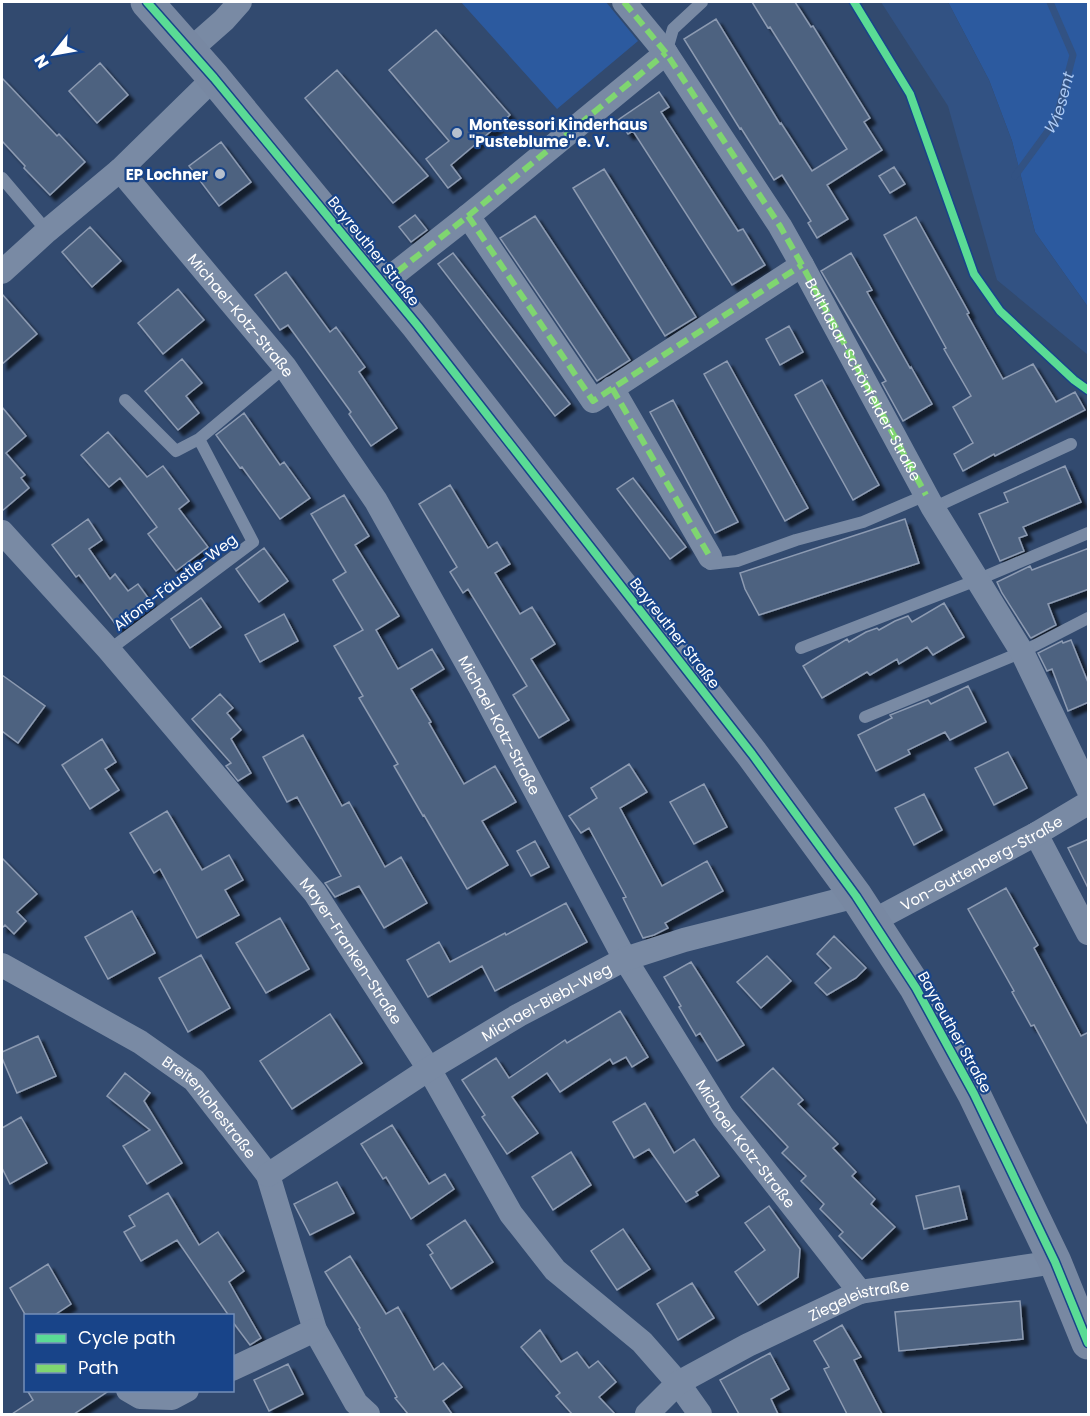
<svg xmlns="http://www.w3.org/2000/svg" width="1090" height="1416" font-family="Poppins,sans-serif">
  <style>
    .green { fill: #2c5a9f }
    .water { fill: #325283 }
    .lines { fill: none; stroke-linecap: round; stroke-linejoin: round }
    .stream { stroke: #325283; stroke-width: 7 }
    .building { fill: #4e6280; stroke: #8d9bb2; stroke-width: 1.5; filter: url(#shadow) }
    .service { stroke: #798aa4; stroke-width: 12 }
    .minor { stroke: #798aa4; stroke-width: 24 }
    .primary { stroke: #7888a2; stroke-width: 33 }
    .quiet { stroke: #7fd670; stroke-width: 6; stroke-dasharray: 12 6; stroke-linecap: butt }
    .cycleway-casing { stroke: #184489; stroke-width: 11 }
    .cycleway { stroke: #5adb95; stroke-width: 8 }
    .poi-dot { fill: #b7c0cd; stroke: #184489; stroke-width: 2 }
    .labels { text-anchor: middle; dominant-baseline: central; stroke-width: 4.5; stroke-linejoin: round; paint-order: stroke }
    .poi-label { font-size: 15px; font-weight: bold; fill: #fff; stroke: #184489; text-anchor: start }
    .street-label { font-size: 15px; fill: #fff; stroke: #184489 }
    .water-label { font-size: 16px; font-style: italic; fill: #accaf5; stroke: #184489 }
  </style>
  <defs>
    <filter id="shadow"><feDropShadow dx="5.5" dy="5.5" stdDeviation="1.5" flood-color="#0009"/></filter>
  </defs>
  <rect width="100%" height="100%" fill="#324a6f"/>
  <path class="green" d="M461,2h145l32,39 -81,68z
    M948,2h140v305l-53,-75 -23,-91 -23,-61z"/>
  <path class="water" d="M881,2h67l41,78 23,61 23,91 53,75v48l-91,-75 -49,-174z"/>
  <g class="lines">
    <path class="stream" id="s1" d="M1015,176l41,-56 17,-65 -23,-53"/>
  </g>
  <path class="building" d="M752,2h43l16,25 2,-1 57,92 -6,4 18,28 -55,35 21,34 -31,19 -9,-15 3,-2 -29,-46 -8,5 -33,-52 -1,1 -56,-90 32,-20 64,105 1,-1 31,48 35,-22 -77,-122 -2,1z
    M436,30l74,85 -59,50 10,13 -13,10 -22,-29 23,-18 -60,-71z
    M100,63l28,32 -31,28 -28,-32z
    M337,70l91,106 -35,27 -88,-105z
    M2,78l55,58 2,-2 26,28 -35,33 -26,-27 1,-2 -23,-25z
    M659,92l10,15 -8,5 77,119 5,-2 22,36 -33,20 -99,-154 -5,3 -10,-14z
    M221,142l30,40 -32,24 -30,-40z
    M894,167l11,17 -15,9 -11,-17z
    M604,169l92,148 -31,19 -92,-148z
    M415,215l12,15 -16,12 -12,-15z
    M535,216l95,144 -33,21 -97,-143z
    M916,217l53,96 -2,1 36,65 30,-15 23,38 19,-10 10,18 -90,46 -1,-2 -31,17 -9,-17 19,-11 -20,-36 18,-11 -27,-47 2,-1 -62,-113z
    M90,227l31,34 -29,26 -30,-35z
    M453,253l117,151 -15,12 -117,-152z
    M851,253l21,37 -5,2 43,76 1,-1 21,37 -29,17 -21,-38 4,-2 -65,-110z
    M286,272l44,60 6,-5 29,40 -6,5 38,56 -26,18 -22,-32 2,-2 -63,-87 -8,5 -25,-35z
    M178,289l26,31 -41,34 -25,-31z
    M2,294l35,40 -35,30z
    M789,326l14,26 -23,13 -14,-26z
    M182,359l20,24 -16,13 13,17 -21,17 -33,-39z
    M727,361l81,147 -23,13 -81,-147z
    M822,380l57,105 -26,15 -58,-105z
    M673,400l65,122 -23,11 -65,-121z
    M2,407l24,29 -20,17 19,22 -4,3 8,10 -27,23z
    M244,413l36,52 4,-3 26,36 -30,21 -38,-52 -2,1 -24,-33z
    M108,432l39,45 16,-11 26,35 -10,8 29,38 -32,24 -28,-37 9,-7 -37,-49 -11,9 -28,-32z
    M1065,466l16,36 -58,25 4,8 -8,3 5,13 -24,10 -21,-47 29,-12 -4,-9z
    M633,478l53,69 -16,12 -53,-70z
    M450,485l38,63 9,-6 13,22 -15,9 25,41 12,-7 23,37 -24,15 38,61 -30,18 -26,-43 14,-9 -59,-97 -5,4 -13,-21 7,-5 -38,-63z
    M344,495l25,41 -14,9 44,71 -23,14 22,39 34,-20 12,20 -33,20 20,33 -2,1 35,61 31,-18 21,36 -34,19 26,44 -41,24 -43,-74 -1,1 -29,-50 4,-2 -39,-66 4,-2 -29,-50 29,-16 -30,-50 13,-8 -35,-58z
    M88,519l14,21 -13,9 21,30 5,-5 13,17 10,-7 14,19 -33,26 -40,-54 -3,2 -24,-32z
    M905,519l14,44 -160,52 -14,-26 -5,-16z
    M264,548l24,33 -29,21 -23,-33z
    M1089,548v41l-41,15 8,21 -25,13 -1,-1 -28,-44 -5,-11 33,-16 2,4z
    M201,598l20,29 -31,21 -19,-29z
    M944,603l20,34 -31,18 -6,-8 -28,17 -2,-5 -27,16 -3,-3 -45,26 -19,-32 44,-27 2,3 17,-10 11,-4 2,2 16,-9 13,-5 4,6z
    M284,614l14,27 -38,21 -15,-27z
    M1071,640l18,45v17l-21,9 -16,-42 -5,2 -9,-18 24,-12 1,2z
    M2,675l43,31 -27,37 -16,-12z
    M968,686l18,36 -36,18 -5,-8 -37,18 2,4 -34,17 -18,-36 34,-17 -2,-3 38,-15 3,4z
    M220,694l13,14 -6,5 14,17 -10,9 20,34 -13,8 -12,-15 5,-3 -39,-44z
    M303,735l39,71 7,-4 36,65 16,-10 26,46 -43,25 -25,-42 -24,11 -10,-14 16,-7 -44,-79 -10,5 -24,-45z
    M102,739l14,23 -11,7 14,21 -29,19 -28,-44z
    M1008,752l19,36 -33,17 -19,-37z
    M629,764l18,28 -27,16 42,78 45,-25 16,30 -58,32 3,5 -14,7 -11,3 -20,-40 3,-1 -37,-69 -8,5 -12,-17 28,-18 -6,-10z
    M704,784l23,43 -33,17 -24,-42z
    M924,794l18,36 -28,15 -19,-37z
    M167,811l35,59 27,-15 14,25 -18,10 14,25 -42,23 -37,-69 -6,4 -24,-40z
    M1089,839v51l-21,-42z
    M535,841l14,26 -18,9 -14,-25z
    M2,858l35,36 -20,18 9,9 -12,13 -9,-9 -3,3z
    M1006,888l32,57 -4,3 47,88 8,-4v95l-55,-102 -3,1 -19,-34 2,-1 -46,-82z
    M566,903l21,39 -92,49 -13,-25 -54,31 -21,-37 32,-18 11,20 55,-29 1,2z
    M132,911l23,42 -47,26 -23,-42z
    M280,918l29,51 -43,24 -30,-50z
    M834,936l32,32 -10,10 -29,17 -12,-12 16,-15 -14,-14z
    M201,955l29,53 -42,24 -29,-54z
    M767,956l24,25 -30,27 -24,-26z
    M691,962l53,83 -27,16 -17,-28 -4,3 -17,-29 2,-1 -17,-29z
    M620,1011l28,46 -16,10 -6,-10 -13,7 -3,-5 -50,33 -13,-19 -35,24 26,36 -31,21 -25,-37 3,-2 -23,-35 34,-22 13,20 56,-38 2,3z
    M330,1014l32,49 -70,46 -32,-48z
    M38,1036l18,40 -39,17 -15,-35v-6z
    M773,1068l30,32 -5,4 40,40 -5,4 23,24 -4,4 23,23 -4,5 24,23 -33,32 -23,-23 4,-4 -23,-23 4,-5 -23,-23 5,-5 -24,-23 6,-6 -47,-50z
    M125,1073l25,20 -6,8 38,62 -35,21 -24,-38 27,-16 -43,-34z
    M645,1103l29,50 20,-14 25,37 -23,16 2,3 -12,7 -37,-53 -15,9 -21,-36z
    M21,1117l26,46 -37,21 -8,-16v-40z
    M392,1125l37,59 16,-10 9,15 -43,30 -25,-42 -3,2 -22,-35z
    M571,1152l20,33 -38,25 -21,-33z
    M337,1182l17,31 -44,22 -16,-31z
    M959,1186l8,33 -43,10 -8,-33z
    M168,1193l31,52 19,-13 26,39 -15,11 32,56 -11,7 -18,-24v-5h-3l-52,-76 -36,21 -17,-29 11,-6 -6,-10z
    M769,1206l31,43 -2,28 -40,28 -23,-33 30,-22 -20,-27z
    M465,1220l28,42 -42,27 -21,-34 3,-2 -6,-8z
    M623,1229l27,40 -33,21 -26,-39z
    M350,1256l36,58 12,-7 36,63 9,-7 19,24 -19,14 9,13h-44l-13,-16 2,-1 -38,-68 1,-1 -35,-56z
    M48,1264l23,40 -18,12h-27l-16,-28z
    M692,1283l22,35 -36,22 -21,-36z
    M1020,1301l3,38 -124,12 -4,-39z
    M842,1325l19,32 -7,3 28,54h-35l-23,-45 5,-2 -15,-26z
    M540,1330l21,32 16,-10 12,16 9,-7 18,21 -17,15 16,17h-43l-16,-18 4,-3 -39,-46z
    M770,1353l19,36 -18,10 7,15h-39l-19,-34z
    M288,1364l15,30 -34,17 -15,-31z
    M27,1390h83l-36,24h-62l21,-14z"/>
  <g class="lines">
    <path class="service" d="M666,53l7,-24 29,-27
      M2,178l45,53
      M125,400l51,51 23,-12
      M933,508l138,-64
      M710,564l27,-3 59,-21 67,-18 63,-27
      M801,648l176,-68 111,-47
      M109,650l144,-108 -54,-103 86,-72
      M865,717l157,-65 66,-34"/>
    <g class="minor">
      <path d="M624,2l42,51 114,173 22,39 131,243 89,144 66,137"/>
      <path d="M190,50l34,-30 16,-18"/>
      <path id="s2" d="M120,170l165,197 91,134 104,186 145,272 98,158 137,175"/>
      <path d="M468,216l125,185 209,-136"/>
      <path d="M2,272l45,-41 73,-61 94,-92"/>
      <path d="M383,283l85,-67 198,-163"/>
      <path d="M612,388l98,169"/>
      <path id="s3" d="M2,532l107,118 206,243 114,176 82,145 44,56 87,72 36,41 22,31"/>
      <path d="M1036,834l52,99"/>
      <path id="s4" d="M873,921l163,-87 52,-31"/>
      <path id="s5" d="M2,965l138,77 54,38 74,95 47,155 41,73 12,11"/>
      <path id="s6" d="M268,1175l161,-106 90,-54 106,-56 59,-19 172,-44"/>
      <path d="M232,1369l83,-39"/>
      <path d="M128,1390l12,7 32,1 15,-8"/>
      <path id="s7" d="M647,1414l31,-31 70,-38 112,-53 195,-30"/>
    </g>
    <path class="primary" d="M147,2l67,76 204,248 334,428 104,142 60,92 58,106 81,168 33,81"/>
    <g class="quiet">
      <path id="s8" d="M624,2l42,51 114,173 22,39 124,230"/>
      <path d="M468,216l125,185 209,-136"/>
      <path d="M383,283l85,-67 198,-163"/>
      <path d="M612,388l98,169"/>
    </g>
    <g class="cycleway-casing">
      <path id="cycleway" d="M147,2l67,76 204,248 334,428 104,142 60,92 58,106 81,168 33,81
        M854,2l56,92 64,180 26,37 74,69 14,10"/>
    </g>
    <use href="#cycleway" class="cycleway"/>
  </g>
  <g class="poi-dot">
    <circle cx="457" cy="133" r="6"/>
    <circle cx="220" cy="174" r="6"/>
  </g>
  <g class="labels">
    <g class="poi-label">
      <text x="469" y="124">Montessori Kinderhaus<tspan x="469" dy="17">"Pusteblume" e. V.</tspan></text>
      <text x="208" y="174" text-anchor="end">EP Lochner</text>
    </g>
    <g class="street-label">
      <text transform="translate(374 251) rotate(51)">Bayreuther Straße</text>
      <text stroke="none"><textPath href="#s2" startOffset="189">Michael-Kotz-Straße</textPath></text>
      <text stroke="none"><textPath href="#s8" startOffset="448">Balthasar-Schönfelder-Straße</textPath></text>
      <text transform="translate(175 582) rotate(-37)">Alfons-Fäustle-Weg</text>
      <text transform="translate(675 633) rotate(52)">Bayreuther Straße</text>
      <text stroke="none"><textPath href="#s2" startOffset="675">Michael-Kotz-Straße</textPath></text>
      <text stroke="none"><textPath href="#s4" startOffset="123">Von-Guttenberg-Straße</textPath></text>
      <text stroke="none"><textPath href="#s3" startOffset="546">Mayer-Franken-Straße</textPath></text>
      <text stroke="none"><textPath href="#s6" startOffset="328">Michael-Biebl-Weg</textPath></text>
      <text transform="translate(955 1032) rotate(61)">Bayreuther Straße</text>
      <text stroke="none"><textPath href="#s5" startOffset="254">Breitenlohestraße</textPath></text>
      <text stroke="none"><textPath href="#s2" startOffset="1161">Michael-Kotz-Straße</textPath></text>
      <text stroke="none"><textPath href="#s7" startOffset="244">Ziegeleistraße</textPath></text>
    </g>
    <g class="water-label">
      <text stroke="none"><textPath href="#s1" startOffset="87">Wiesent</textPath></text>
    </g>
  </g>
  <rect width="1090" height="1416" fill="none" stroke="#ffffff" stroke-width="6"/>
  <rect x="24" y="1314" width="210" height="78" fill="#184489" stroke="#748fb8" stroke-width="1.5"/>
  <rect x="36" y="1334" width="30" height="9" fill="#5adb95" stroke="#748fb8" stroke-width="1.5"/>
  <text x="78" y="1344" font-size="18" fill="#ffffff">Cycle path</text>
  <rect x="36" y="1364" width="30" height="9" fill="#7fd670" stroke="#748fb8" stroke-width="1.5"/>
  <text x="78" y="1374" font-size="18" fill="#ffffff">Path</text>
  <g transform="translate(54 54) rotate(239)" stroke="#184489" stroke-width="4.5" paint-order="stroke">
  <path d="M0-4.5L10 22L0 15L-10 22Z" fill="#ffffff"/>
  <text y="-9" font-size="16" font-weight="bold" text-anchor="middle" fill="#ffffff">N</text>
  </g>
</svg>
